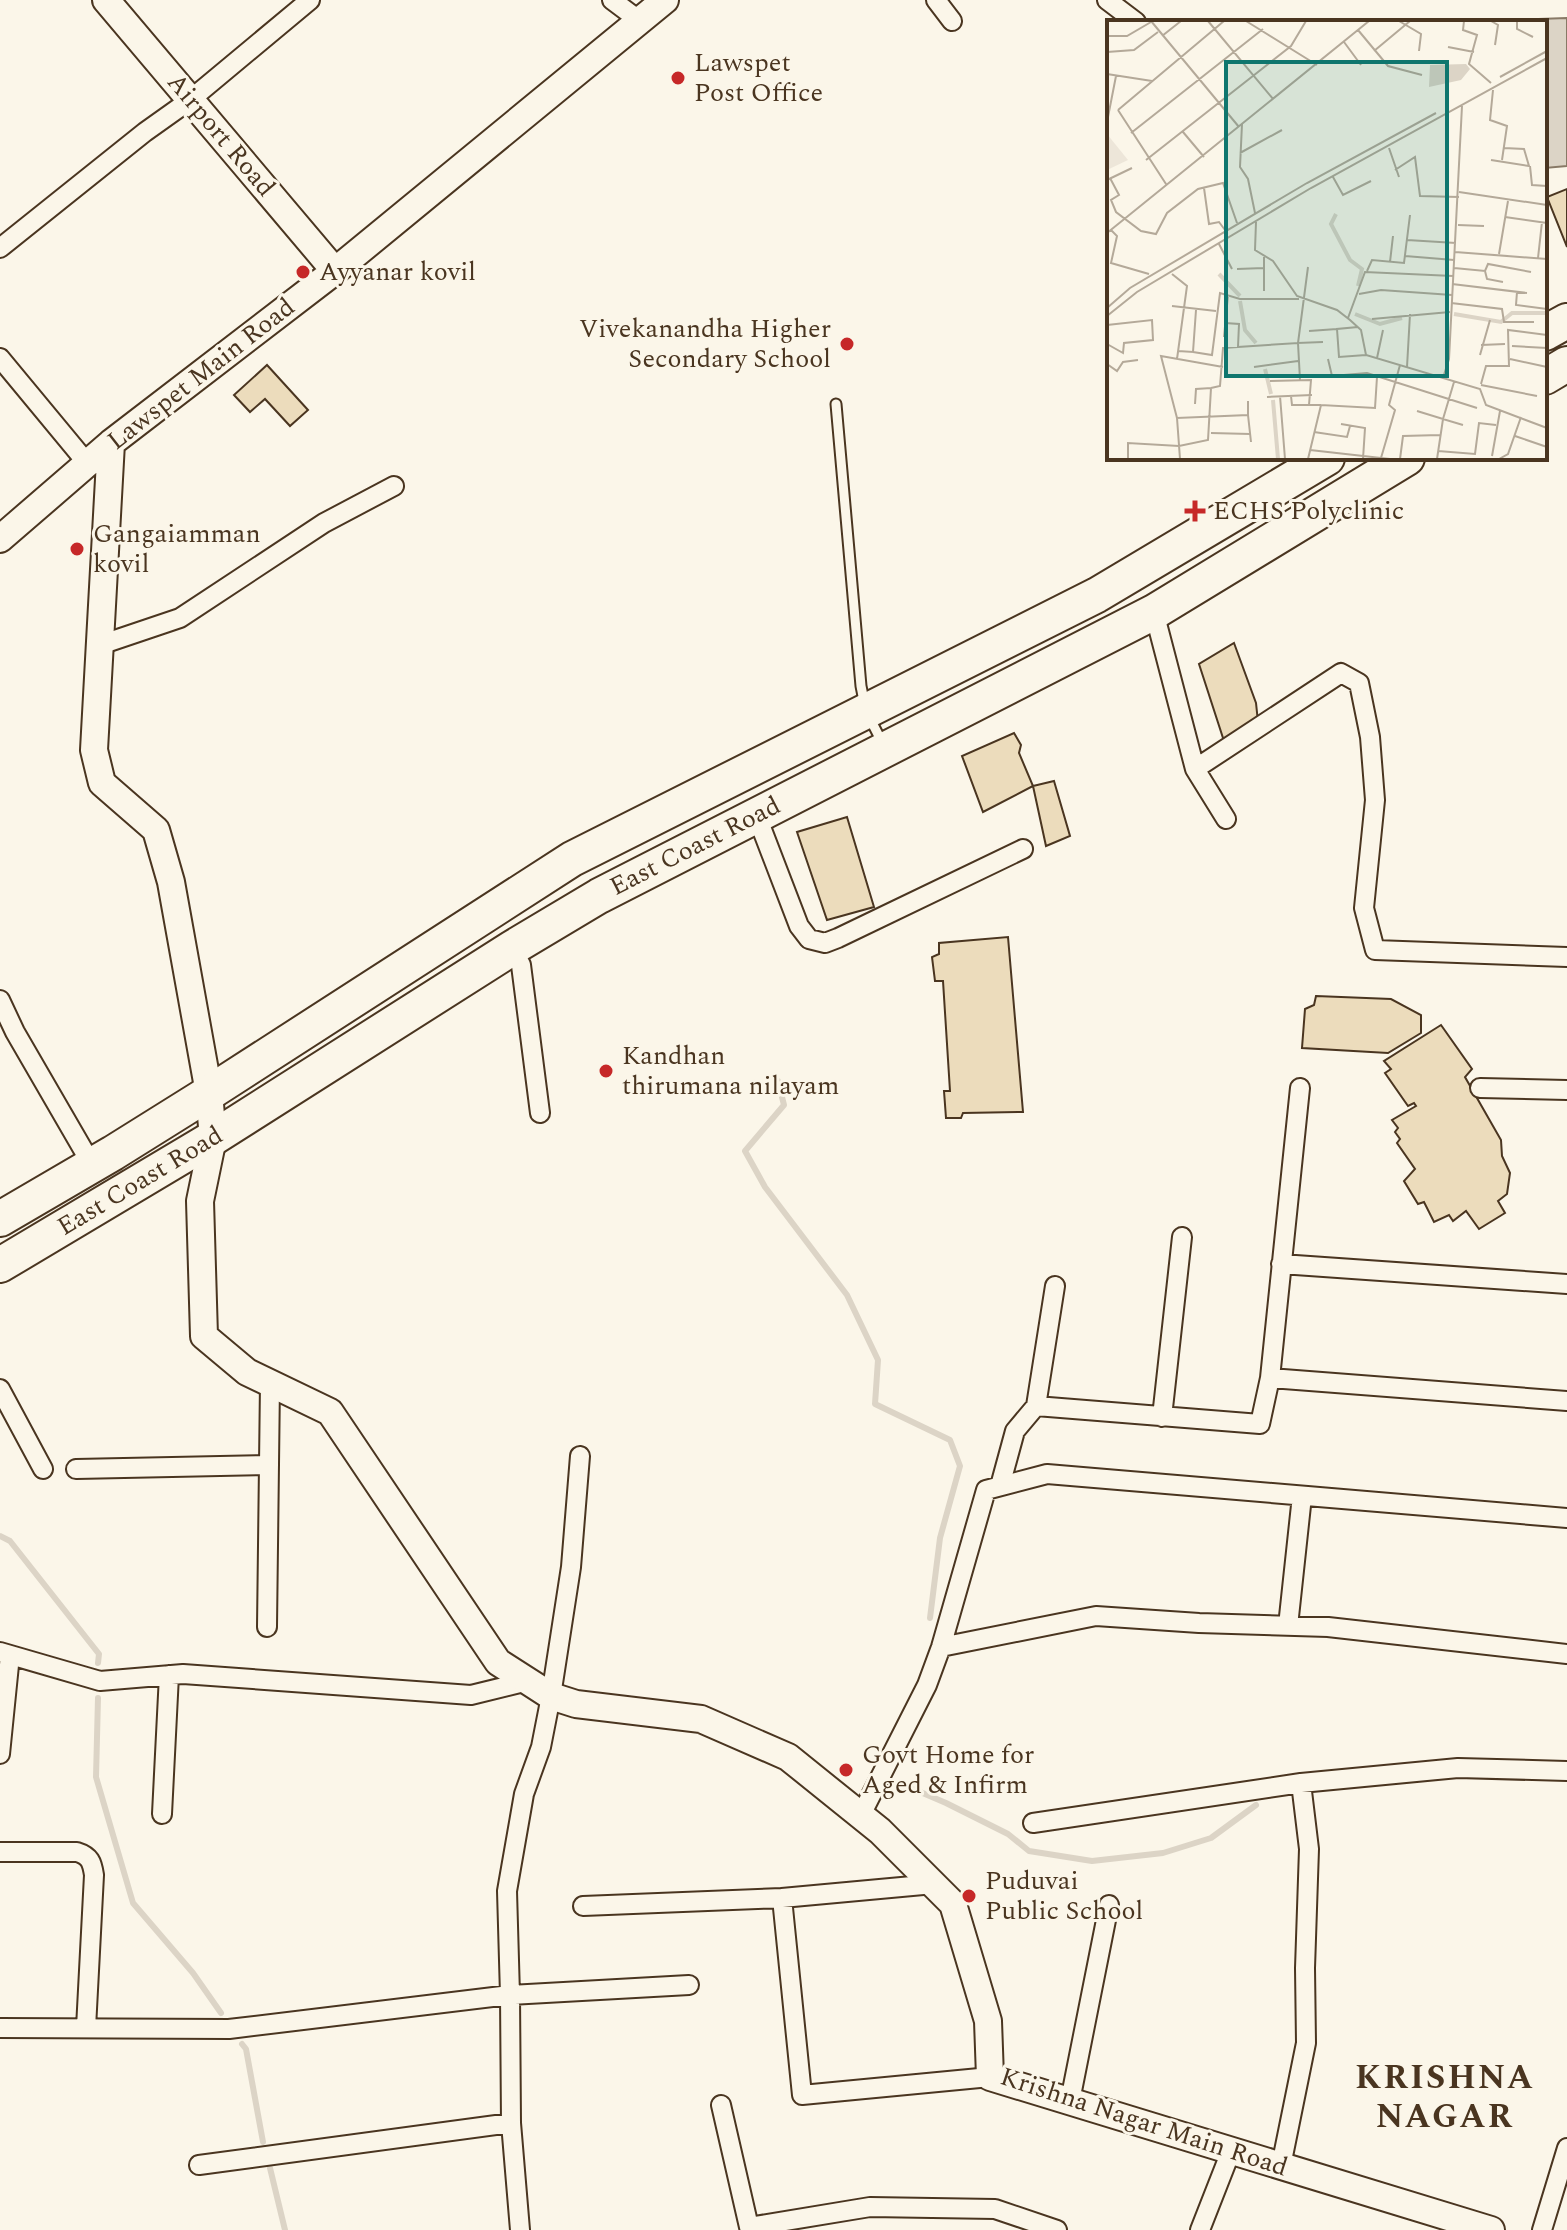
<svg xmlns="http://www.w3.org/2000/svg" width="1567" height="2230" font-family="Spectral,serif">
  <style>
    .water { fill: #dcd4c6; stroke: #887966; stroke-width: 2 }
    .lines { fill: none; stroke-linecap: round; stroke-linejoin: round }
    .stream { stroke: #dcd4c6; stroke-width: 6 }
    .building { fill: #ecdcbc; stroke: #4a3520; stroke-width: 2 }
    .lane-casing { stroke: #4a3520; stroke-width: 13 }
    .street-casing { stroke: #4a3520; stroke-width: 22 }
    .secondary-casing { stroke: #4a3520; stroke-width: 30 }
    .highway-casing { stroke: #4a3520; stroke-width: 38 }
    .lane { stroke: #fbf6e9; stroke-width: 9 }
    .street { stroke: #fbf6e9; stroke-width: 18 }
    .secondary { stroke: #fbf6e9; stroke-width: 26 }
    .highway { stroke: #fbf6e9; stroke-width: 34 }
    .poi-dot { fill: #c62828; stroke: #fbf6e9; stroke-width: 3 }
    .labels { text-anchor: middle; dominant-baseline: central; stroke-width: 6; stroke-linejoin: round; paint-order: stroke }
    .poi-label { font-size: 26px; fill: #4a3520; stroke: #fbf6e9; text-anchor: start }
    .street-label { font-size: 26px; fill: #4a3520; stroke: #fbf6e9 }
    .district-label { font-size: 34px; font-weight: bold; letter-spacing: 2px; fill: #4a3520; stroke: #fbf6e9 }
    .inset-river { fill: none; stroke: #dcd4c6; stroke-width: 4 }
    .inset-road { fill: none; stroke: #b4a999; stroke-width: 2 }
    .view { fill: #0f766e; fill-opacity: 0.15; stroke: #0f766e; stroke-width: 4 }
    .inset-edge { fill: none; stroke: #4a3520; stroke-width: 4 }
  </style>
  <rect width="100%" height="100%" fill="#fbf6e9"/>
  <path class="water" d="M1567,18v148l-22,2v-146h-100z"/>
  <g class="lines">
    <path class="stream" d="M778,1081l6,24 -39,46 20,36 82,108 31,65 -3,44 75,36 10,26 -20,72 -10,80
      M0,1536l10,5 89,113 -1,9
      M98,1698l-2,79 37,126 60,70 28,40
      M911,1788l35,15 62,31 21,17 63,10 71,-8 48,-15 45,-33
      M242,2044l4,5 17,93
      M270,2168l15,62"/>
  </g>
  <path class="building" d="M1567,189v58l-20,-50z
    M267,365l41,45 -18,16 -25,-27 -15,13 -16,-17z
    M1234,643l22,60 2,19 -34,19 -25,-77z
    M1014,733l7,12 -2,8 14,33 -50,26 -21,-56z
    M1054,781l16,55 -24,10 -13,-60z
    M847,817l27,90 -47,13 -30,-88z
    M1008,937l15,175 -60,1 -2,5h-15l-2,-27h6l-7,-110h-8l-3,-24 7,-3v-11z
    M1316,996l75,3 30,16v18l-33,20 -86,-5 3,-39 9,-4z
    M1441,1025l31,44 -7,8 36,63 1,16 8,17 -3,21 -9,7 7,12 -26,16 -13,-18 -13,10 -4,-6 -15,7 -10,-20 -6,2 -14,-23 11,-12 -18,-26 3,-4 -5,-7 3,-4 -6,-8 24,-14 -2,-3 -6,3 -23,-33 6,-4 -7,-8z"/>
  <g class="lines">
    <g class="lane-casing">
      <path id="lane" d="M836,404l25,282 5,25 16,31"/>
    </g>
    <g class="street-casing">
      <path id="street" d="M612,0l28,21
        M936,0l16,21
        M1107,0l29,22
        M0,248l145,-116 45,-32 120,-100
        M0,358l87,105
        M1154,612l41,157 31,50
        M100,645l80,-27 144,-95 70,-37
        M1195,769l146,-96 18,10 11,54 5,63 -11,108 11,42 192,7
        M756,814l43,112 10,13 16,4 13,-5 185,-89
        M512,948l9,17 19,148
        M0,1000l15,32 77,133
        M1480,1088l87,2
        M1281,1264l286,20
        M1270,1378l297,23
        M0,1389l43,80
        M1036,1406l19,-120
        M1162,1417l20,-180
        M580,1456l-9,111 -20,129 -10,51 -17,47 -17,97 3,104 179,-10
        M76,1469l193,-4
        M1000,1486l15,-55 21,-25 224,18 10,-46 30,-290
        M1288,1626l14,-130
        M267,1627l3,-244
        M941,1647l155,-31 103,7 129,4 239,27
        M0,1652l100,29 83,-7 288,21 57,-14
        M0,1754l10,-99
        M162,1814l7,-139
        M861,1815l66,-130 14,-38 45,-157 61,-16 520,44
        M1033,1823l268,-40 157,-15 109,3
        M0,1852h77c13,4 15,10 17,23l-8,153
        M934,1884l-152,14 20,197 188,-18
        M583,1906l199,-8
        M0,2028l229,1 281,-34 1,128 9,107
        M1070,2101l39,-196
        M721,2105l28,122 121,-20 125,2 62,21
        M199,2165l312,-42
        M1281,2166l25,-123 -1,-75 4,-119 -8,-66
        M1200,2230l31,-79
        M1542,2230l25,-82"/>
    </g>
    <g class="secondary-casing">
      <path id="secondary" d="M106,0l229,271
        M111,443l-17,307 8,33 54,47 15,52 38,211 4,45 -13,63 4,135 43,36 83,40 168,250 53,34 25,8 125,15 87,38 92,74 73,73 35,117 2,56 501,153
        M0,539l111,-96 224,-172 330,-271"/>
    </g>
    <g class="highway-casing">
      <path id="highway" d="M1545,333l22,-12
        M1545,377l22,-13
        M0,1219l113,-66 96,-60 363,-234 525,-264 230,-137
        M0,1265l213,-127 299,-190 87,-52 555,-284 253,-154"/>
    </g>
    <use href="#lane" class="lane"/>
    <use href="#street" class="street"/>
    <use href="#secondary" class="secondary"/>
    <use href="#highway" class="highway"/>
  </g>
  <g class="poi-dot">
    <circle cx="678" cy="78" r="8"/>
    <circle cx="303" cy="272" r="8"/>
    <circle cx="847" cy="344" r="8"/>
    <path d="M1191 499h8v8h8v8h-8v8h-8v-8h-8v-8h8z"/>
    <circle cx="77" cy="549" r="8"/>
    <circle cx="606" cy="1071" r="8"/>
    <circle cx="846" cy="1770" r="8"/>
    <circle cx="969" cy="1896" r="8"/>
  </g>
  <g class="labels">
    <g class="poi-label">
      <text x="694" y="63">Lawspet<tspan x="694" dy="30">Post Office</tspan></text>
      <text x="319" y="272">Ayyanar kovil</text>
      <text x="831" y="329" text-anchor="end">Vivekanandha Higher<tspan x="831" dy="30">Secondary School</tspan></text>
      <text x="1213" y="511">ECHS Polyclinic</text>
      <text x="93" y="534">Gangaiamman<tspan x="93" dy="30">kovil</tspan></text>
      <text x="622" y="1056">Kandhan<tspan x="622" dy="30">thirumana nilayam</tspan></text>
      <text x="862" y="1755">Govt Home for<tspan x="862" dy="30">Aged &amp; Infirm</tspan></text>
      <text x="985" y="1881">Puduvai<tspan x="985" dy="30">Public School</tspan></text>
    </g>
    <g class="street-label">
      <text transform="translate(221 135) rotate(50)">Airport Road</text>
      <text transform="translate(201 374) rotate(-38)">Lawspet Main Road</text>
      <text transform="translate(695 846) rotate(-27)">East Coast Road</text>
      <text transform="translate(140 1181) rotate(-31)">East Coast Road</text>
      <text transform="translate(1144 2122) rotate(18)">Krishna Nagar Main Road</text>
    </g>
    <g class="district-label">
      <text x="1445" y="2078">KRISHNA<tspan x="1445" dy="39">NAGAR</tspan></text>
    </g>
  </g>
  <g transform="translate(1107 20)">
    <rect width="440" height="440" fill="#fbf6e9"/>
    <path d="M0,114l21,26 -21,10z" fill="#ede6d9"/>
    <path d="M359,44l4,5 -9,11 -32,7 1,-22z" fill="#dcd4c6"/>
    <path class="inset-river" d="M229,194l-5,10 19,36 12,9 -4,17M112,254l21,22M133,281l5,29 11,13M248,294l25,10 22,-6M347,294l47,8 11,-9h35M158,349l6,25M166,380l5,59"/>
    <path class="inset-road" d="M44,1l88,106M101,1l65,78M139,1l71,44M292,1l22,13 -2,17M357,1l-1,9 14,5 -8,29 22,19M384,1l7,4 -3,20M410,1v8l16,8M251,10l30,36 34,9M0,16h20l24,-14M55,16l19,-15M237,22l17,23M341,27l26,5M267,31l36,-30M0,32l27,-2 24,-18M0,54l45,7M393,57l47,-26M386,70l-3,30 17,6 -5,34M11,90l106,-89M11,90l48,74M0,102l9,-46M135,104l-2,43 8,12 7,34M76,112l21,25M24,113l132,-104M282,128l10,29M133,133l42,-23M39,140l145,-114 15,-25M384,140l38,6 -5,-17 -20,-1M423,146l2,19 15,1M288,150l20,-13 5,39 39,1M226,157l10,18 28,-14M3,158l9,17 -8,5 5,12 25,19 15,3 11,-21 31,-24 25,-6 14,40M0,160l25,-12M97,168l5,36 10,-2 6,8M352,172l88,13M398,197l42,6M149,202l-1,28 18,11 24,35 40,14 13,10 11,10 5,25 114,34 6,16 61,23M351,205l26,1M4,210l6,6 -6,27 38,11M0,213l262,-212M300,220l49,3M112,224l13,25M348,232l92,7M392,234l9,-53M298,236l49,4M431,238l4,-36M283,242l3,-26M201,247l-10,76 25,-1M347,248l31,3 3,-7 43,8M130,249l27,-1M260,251l5,-11 32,3 6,-48M378,251l2,8 16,3M65,254l15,12 -10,73M345,264l75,9M157,271v-34M410,272l-1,13 31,4M252,274l22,-4 71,5M344,283l51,6 2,13h30M65,286l44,5M0,288l23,-20 177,-105 129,-70M0,296l30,-24 174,-104 236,-130M241,298l17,-46 88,4M265,299l78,-7M118,303l14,1 -1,23M0,305l45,-5 1,20 -29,3 -1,10 -16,-9M251,307l-21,2 2,28 27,-2M202,311l28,-2M117,317l4,-42M374,325l24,-1M405,326l35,2M71,331l15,1 3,-42M86,332l19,3 8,-62 20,6h59M373,335l10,-35M270,338l6,-28M221,339l4,17 35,-3 110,35M403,339l37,8M0,344l10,7 6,-9 15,-2M116,347l-62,-11 16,62 71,-3v-14M147,347l44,-6M300,347l3,-53M336,358l6,-19 13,-253M163,361l41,-1 -2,25h12M374,364l5,-18h23l-1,-36 39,5M374,365l56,11M104,368l9,-2 3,-38 75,-5 2,37M173,376l5,63M184,376l1,9h17M160,377l45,-2M310,391l26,8 11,-37M141,395l3,27M70,398l3,41M234,404l24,4 -2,31M207,412l33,5 3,-11M104,413l39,1M408,416l32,11M203,430l80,9M331,431l37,3 4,-31 17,2M385,436l8,-45M274,438l14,-48 -6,-5 11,-40M21,439v-16l51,3 29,-6 3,-52 -15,1 -1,15M201,439l13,-54 54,3 2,-31M293,439l3,-23 37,-1M330,439l6,-40 20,6M392,439l9,-5 13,-37"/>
    <path class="view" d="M119,42h221v314h-221z"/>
    <rect width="440" height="440" class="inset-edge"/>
  </g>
</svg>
